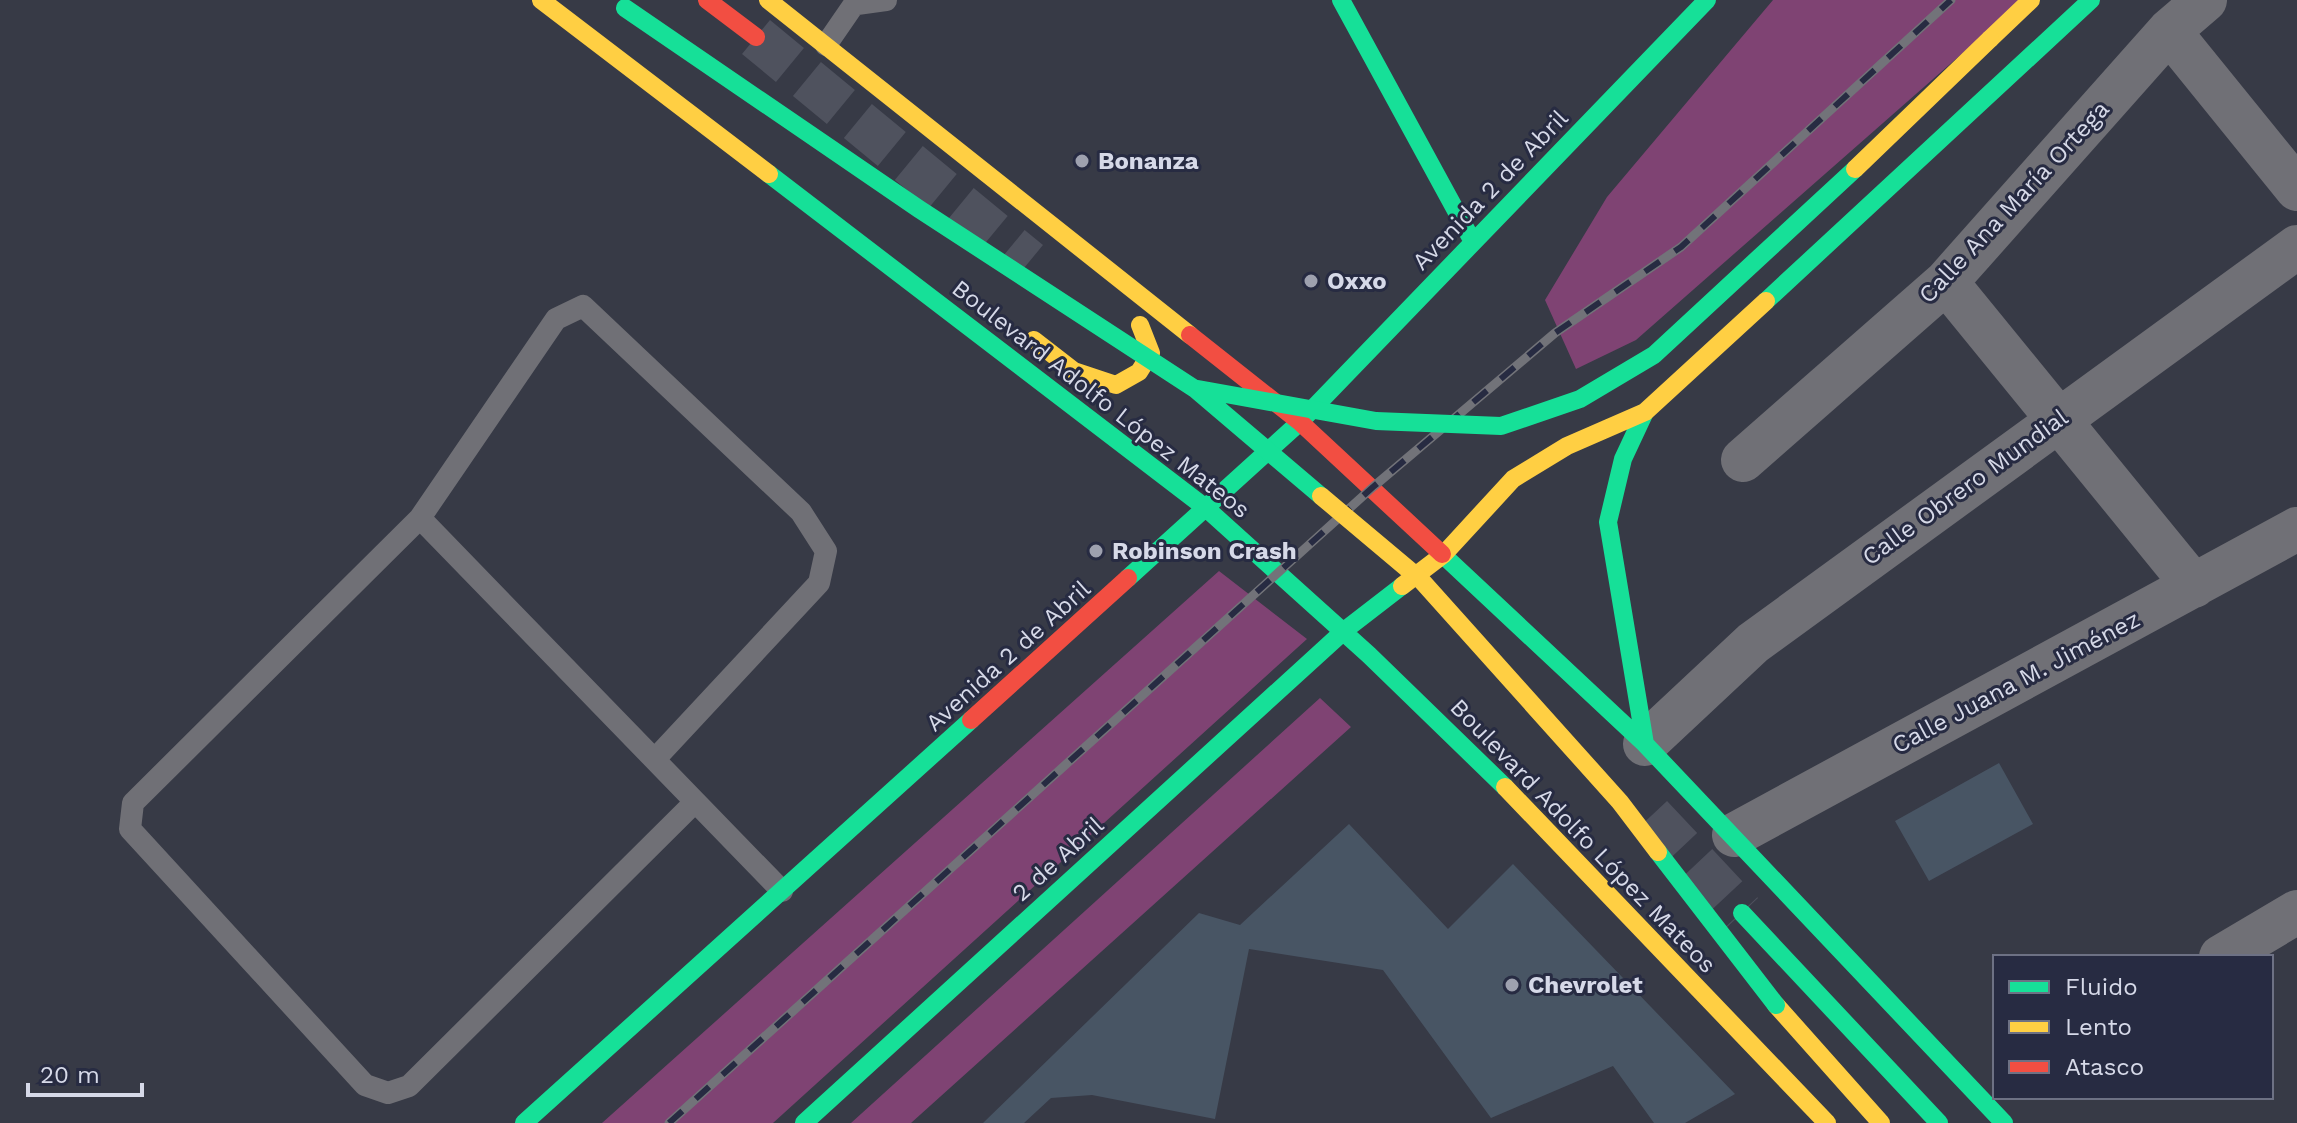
<svg xmlns="http://www.w3.org/2000/svg" width="2297" height="1123" font-family="'Work Sans',sans-serif">
  <style>
    .green { fill: #7f4373 }
    .building { fill: #485564 }
    .lines { fill: none; stroke-linecap: round; stroke-linejoin: round }
    .primary-tunnel { stroke: #4f525e; stroke-width: 44; stroke-dasharray: 44 22; stroke-linecap: butt }
    .lane { stroke: #707076; stroke-width: 22 }
    .street { stroke: #707076; stroke-width: 44 }
    .fast { stroke: #16e098; stroke-width: 18 }
    .slow { stroke: #ffcf43; stroke-width: 18 }
    .jam { stroke: #f24e42; stroke-width: 18 }
    .rail-casing { stroke: #727379; stroke-width: 9 }
    .rail { stroke: #272b42; stroke-width: 6; stroke-dasharray: 18; stroke-linecap: butt }
    .fast-bridge { stroke: #16e098; stroke-width: 18 }
    .slow-bridge { stroke: #ffcf43; stroke-width: 18 }
    .poi-dot { fill: #9ea1af; stroke: #272b42; stroke-width: 3 }
    .labels { text-anchor: middle; dominant-baseline: central; stroke-width: 6; stroke-linejoin: round; paint-order: stroke }
    .poi-label { font-size: 24px; font-weight: bold; fill: #d6d9e8; stroke: #272b42; text-anchor: start }
    .street-label { font-size: 24px; fill: #d6d9e8; stroke: #272b42 }
  </style>
  <rect width="100%" height="100%" fill="#373a46"/>
  <path class="green" d="M1773,0h250l-387,340 -60,29 -31,-69 62,-103z
    M1219,571l88,68 -534,484h-171z
    M1320,698l31,29 -440,396h-60z"/>
  <path class="building" d="M1999,763l34,61 -104,57 -34,-60z
    M1349,824l99,105 65,-65 222,230 -50,29h-31l-41,-57 -122,52 -108,-148 -134,-21 -34,170 -123,-24 -41,3 -27,25h-41l216,-210 41,12z"/>
  <g class="lines">
    <path class="primary-tunnel" d="M756,37l273,225
      M1651,816l91,97"/>
    <path class="lane" d="M857,4l29,-4
      M826,45l31,-45
      M420,518l-287,285 -3,26 235,256 23,8 21,-7 286,-284
      M656,758l163,-175 7,-32 -25,-39 -218,-206 -27,13 -136,199 362,373"/>
    <path class="street" d="M2169,31l128,158
      M1946,282l248,304
      M1743,460l203,-178 223,-251 36,-31
      M1645,744l108,-101 544,-396
      M1734,835l563,-306
      M2221,957l76,-45"/>
    <path class="fast" d="M1341,0l132,242
      M769,174l438,335 162,146 136,132
      M1766,301l325,-301
      M1645,412l-22,47 -15,63 37,222
      M1442,554l203,190 359,379
      M1128,578l172,-156 407,-422
      M1742,913l197,210
      M524,1123l447,-403
      M804,1123l541,-493 57,-44"/>
    <path class="slow" d="M541,0l228,174
      M768,0l422,335
      M1990,39l41,-39
      M1034,340l40,31 42,14 23,-13 12,-19 -11,-28
      M1402,586l42,-32 69,-75 54,-33 78,-34 121,-111
      M1505,787l322,336
      M1776,1005l105,118"/>
    <path class="jam" d="M707,0l49,37
      M1190,335l110,87 142,132
      M971,720l157,-142"/>
    <g class="rail-casing">
      <path id="rail" d="M669,1123l704,-636 182,-154 126,-86 270,-247"/>
    </g>
    <use href="#rail" class="rail"/>
    <path class="fast-bridge" d="M625,8l294,201 276,180 126,107
      M1198,389l178,32 125,5 79,-27 74,-44 201,-186
      M1658,852l118,153"/>
    <path class="slow-bridge" d="M1855,169l135,-130
      M1321,496l100,84 199,222 38,50"/>
  </g>
  <g class="poi-dot">
    <circle cx="1082" cy="161" r="8"/>
    <circle cx="1311" cy="281" r="8"/>
    <circle cx="1096" cy="551" r="8"/>
    <circle cx="1512" cy="985" r="8"/>
  </g>
  <g class="labels">
    <g class="poi-label">
      <text x="1098" y="161">Bonanza</text>
      <text x="1327" y="281">Oxxo</text>
      <text x="1112" y="551">Robinson Crash</text>
      <text x="1528" y="985">Chevrolet</text>
    </g>
    <g class="street-label">
      <text transform="translate(1490 190) rotate(-46)">Avenida 2 de Abril</text>
      <text transform="translate(2014 202) rotate(-47)">Calle Ana María Ortega</text>
      <text transform="translate(1101 399) rotate(38)">Boulevard Adolfo López Mateos</text>
      <text transform="translate(1965 487) rotate(-36)">Calle Obrero Mundial</text>
      <text transform="translate(1008 656) rotate(-42)">Avenida 2 de Abril</text>
      <text transform="translate(2016 682) rotate(-28)">Calle Juana M. Jiménez</text>
      <text transform="translate(1583 836) rotate(46)">Boulevard Adolfo López Mateos</text>
      <text transform="translate(1058 859) rotate(-42)">2 de Abril</text>
    </g>
  </g>
  <rect x="1993" y="955" width="280" height="144" fill="#272b42" stroke="#6d7184" stroke-width="2"/>
  <rect x="2009" y="981" width="40" height="12" fill="#16e098" stroke="#6d7184" stroke-width="2"/>
  <text x="2065" y="995" font-size="24" fill="#d6d9e8">Fluido</text>
  <rect x="2009" y="1021" width="40" height="12" fill="#ffcf43" stroke="#6d7184" stroke-width="2"/>
  <text x="2065" y="1035" font-size="24" fill="#d6d9e8">Lento</text>
  <rect x="2009" y="1061" width="40" height="12" fill="#f24e42" stroke="#6d7184" stroke-width="2"/>
  <text x="2065" y="1075" font-size="24" fill="#d6d9e8">Atasco</text>
  <path d="M28 1083v12h114v-12" fill="none" stroke="#d6d9e8" stroke-width="4"/>
  <text x="40" y="1083" font-size="24" fill="#d6d9e8" stroke="#272b42" stroke-width="6" paint-order="stroke">20 m</text>
</svg>
